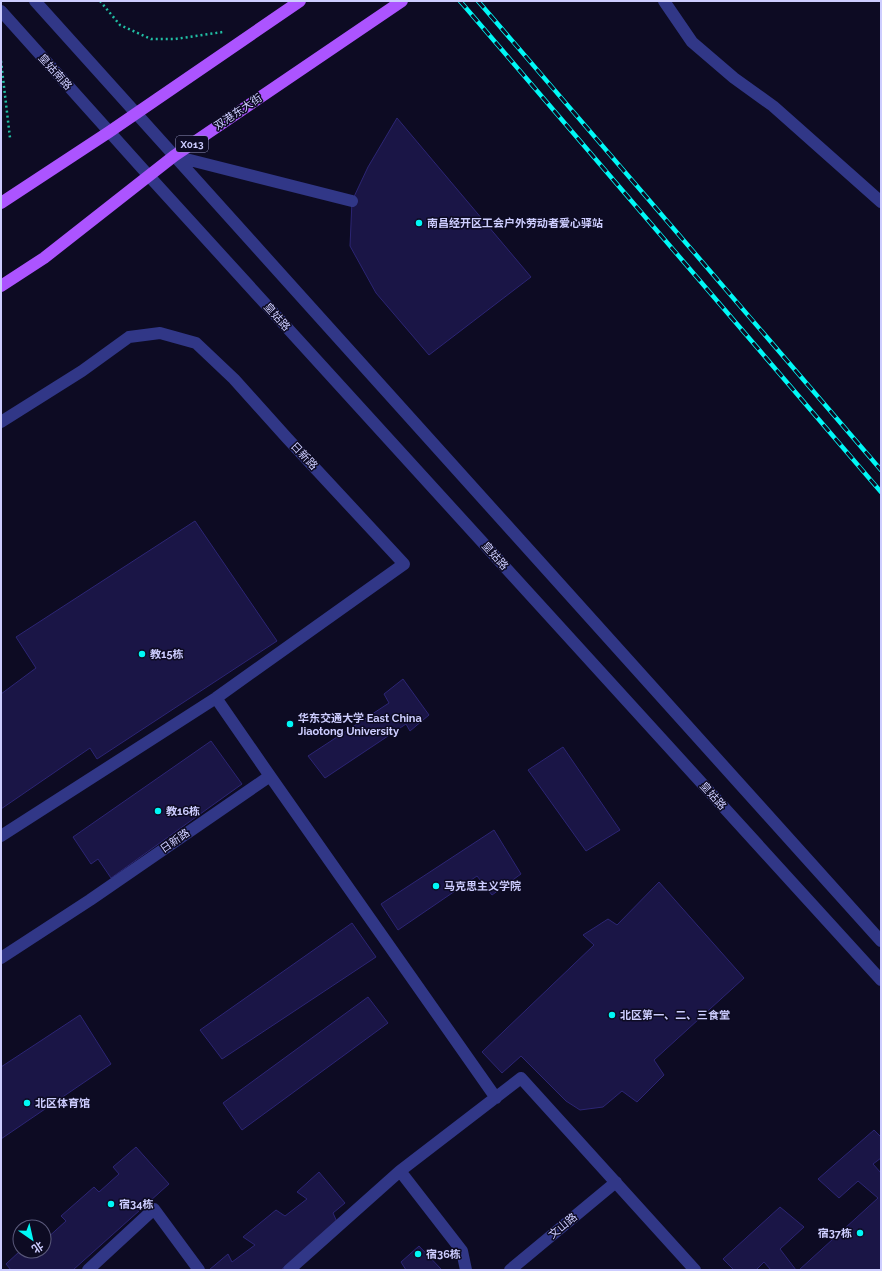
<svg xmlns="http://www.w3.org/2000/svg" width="882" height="1271" font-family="Raleway,'Noto Sans SC',sans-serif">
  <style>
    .building { fill: #1a1546; stroke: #2c2574 }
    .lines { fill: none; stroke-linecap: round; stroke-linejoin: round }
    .path { stroke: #21bfa4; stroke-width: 2.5; stroke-dasharray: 2 3; stroke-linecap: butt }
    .minor { stroke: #313787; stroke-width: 12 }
    .major { stroke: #ac54ff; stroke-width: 12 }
    .rail-casing { stroke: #00f8f6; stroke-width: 4.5 }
    .rail { stroke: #0d0b23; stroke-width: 3; stroke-dasharray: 9; stroke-linecap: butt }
    .poi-dot { fill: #00f8f6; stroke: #0d0b23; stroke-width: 1.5 }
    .labels { text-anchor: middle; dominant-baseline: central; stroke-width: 3; stroke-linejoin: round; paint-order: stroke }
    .shield { fill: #0d0b23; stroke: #9393bd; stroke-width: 1 }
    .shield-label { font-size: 10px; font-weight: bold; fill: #cdcdff }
    .street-label { font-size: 11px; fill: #cdcdff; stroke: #0d0b23 }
    .poi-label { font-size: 11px; font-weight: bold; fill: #cdcdff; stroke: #0d0b23; text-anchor: start }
  </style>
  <rect width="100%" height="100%" fill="#0d0b23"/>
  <path class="building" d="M397,118l134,159 -102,78 -53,-62 -26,-47 2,-45 16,-34z
    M195,521l82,120 -180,118 -7,-11 -89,61v-115l35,-26 -20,-31z
    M403,679l26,36 -19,16 -4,-7 -81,54 -17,-22 81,-53 -5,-9z
    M211,741l31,43 -131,94 -13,-19 -7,5 -18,-27z
    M563,747l57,83 -34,21 -58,-81z
    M494,830l27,44 -29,21 -15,-19 -79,54 -17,-26z
    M659,882l85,96 -90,82 10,15 -27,27 -15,-11 -19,16 -23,3 -14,-9 -45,-45 -19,17 -20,-21 112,-107 -11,-10 25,-16 9,6z
    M352,923l24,34 -154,102 -22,-29z
    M368,997l20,26 -146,107 -19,-27z
    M80,1015l31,49 -110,75v-72z
    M874,1130l7,7v21l-8,6 8,9v95l-2,2h-80l79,-72 -20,-17 -19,17 -21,-19z
    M136,1147l33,37 -96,86h-62l-5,-6 14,-13h24v-12l1,1 21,-19 -5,-5 33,-29 5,5 20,-18 -6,-7z
    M319,1172l26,31 -12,10 4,9 -56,48h-72l19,-16 4,8 23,-17 -12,-8 33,-27 9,6 22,-17 -10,-7z
    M780,1207l24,20 -24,22 16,21h-25l-7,-8 -8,8h-22l-11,-11z
    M419,1246l23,24h-36l-5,-8z"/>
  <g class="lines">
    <path class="path" d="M100,1l20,24 31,14h24l48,-7
      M1,61l9,77"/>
    <path class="minor" d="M35,1l846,940
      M664,1l28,41 42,36 39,28 108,96
      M1,11l148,165 732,804
      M174,156l178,45
      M1,422l81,-51 47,-34 31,-4 36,10 38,36 53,59 117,126 -188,134 -215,138
      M270,776l226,322
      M1,958l89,-58 180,-124 -54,-78
      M88,1270l66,-61 45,61
      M289,1270l111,-99
      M466,1270l-4,-19 -62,-80 121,-93 174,192
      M510,1270l106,-88"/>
    <path class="major" d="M1,203l108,-71 191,-131
      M1,286l43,-28 130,-102 228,-155"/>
    <g class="rail-casing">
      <path id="rail" d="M460,1l421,491
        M478,1l403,469"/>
    </g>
    <use href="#rail" class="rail"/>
  </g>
  <g class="poi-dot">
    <circle cx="419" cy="223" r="4"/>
    <circle cx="142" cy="654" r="4"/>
    <circle cx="290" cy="724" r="4"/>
    <circle cx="158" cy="811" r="4"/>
    <circle cx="436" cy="886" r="4"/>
    <circle cx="612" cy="1015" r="4"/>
    <circle cx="27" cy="1103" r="4"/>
    <circle cx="111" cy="1204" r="4"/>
    <circle cx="860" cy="1233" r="4"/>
    <circle cx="418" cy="1254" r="4"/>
  </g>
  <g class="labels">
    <rect class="shield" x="176" y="136" width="32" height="16" rx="3"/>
    <g class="shield-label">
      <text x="192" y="144">X013</text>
    </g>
    <g class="street-label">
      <text transform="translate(55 72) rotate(48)">皇姑南路</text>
      <text transform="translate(238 112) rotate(-34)">双港东大街</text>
      <text transform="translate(277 317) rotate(48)">皇姑路</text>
      <text transform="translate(304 456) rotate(46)">日新路</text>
      <text transform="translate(495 556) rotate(48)">皇姑路</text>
      <text transform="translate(713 796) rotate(48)">皇姑路</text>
      <text transform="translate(175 841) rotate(-35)">日新路</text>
      <text transform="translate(563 1226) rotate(-40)">文山路</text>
    </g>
    <g class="poi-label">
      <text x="427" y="223">南昌经开区工会户外劳动者爱心驿站</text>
      <text x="150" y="654">教15栋</text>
      <text x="298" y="718">华东交通大学 East China<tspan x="298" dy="13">Jiaotong University</tspan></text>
      <text x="166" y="811">教16栋</text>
      <text x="444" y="886">马克思主义学院</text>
      <text x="620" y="1015">北区第一、二、三食堂</text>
      <text x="35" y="1103">北区体育馆</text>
      <text x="119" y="1204">宿34栋</text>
      <text x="852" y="1233" text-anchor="end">宿37栋</text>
      <text x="426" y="1254">宿36栋</text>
    </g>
  </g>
  <rect width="882" height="1271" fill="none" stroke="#cdcdff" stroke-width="4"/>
  <g transform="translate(32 1239) rotate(146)"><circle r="19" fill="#0d0b23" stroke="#5a597b"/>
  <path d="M0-3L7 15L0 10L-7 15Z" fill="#00f8f6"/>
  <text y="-6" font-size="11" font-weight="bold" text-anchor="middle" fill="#cdcdff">北</text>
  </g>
</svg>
